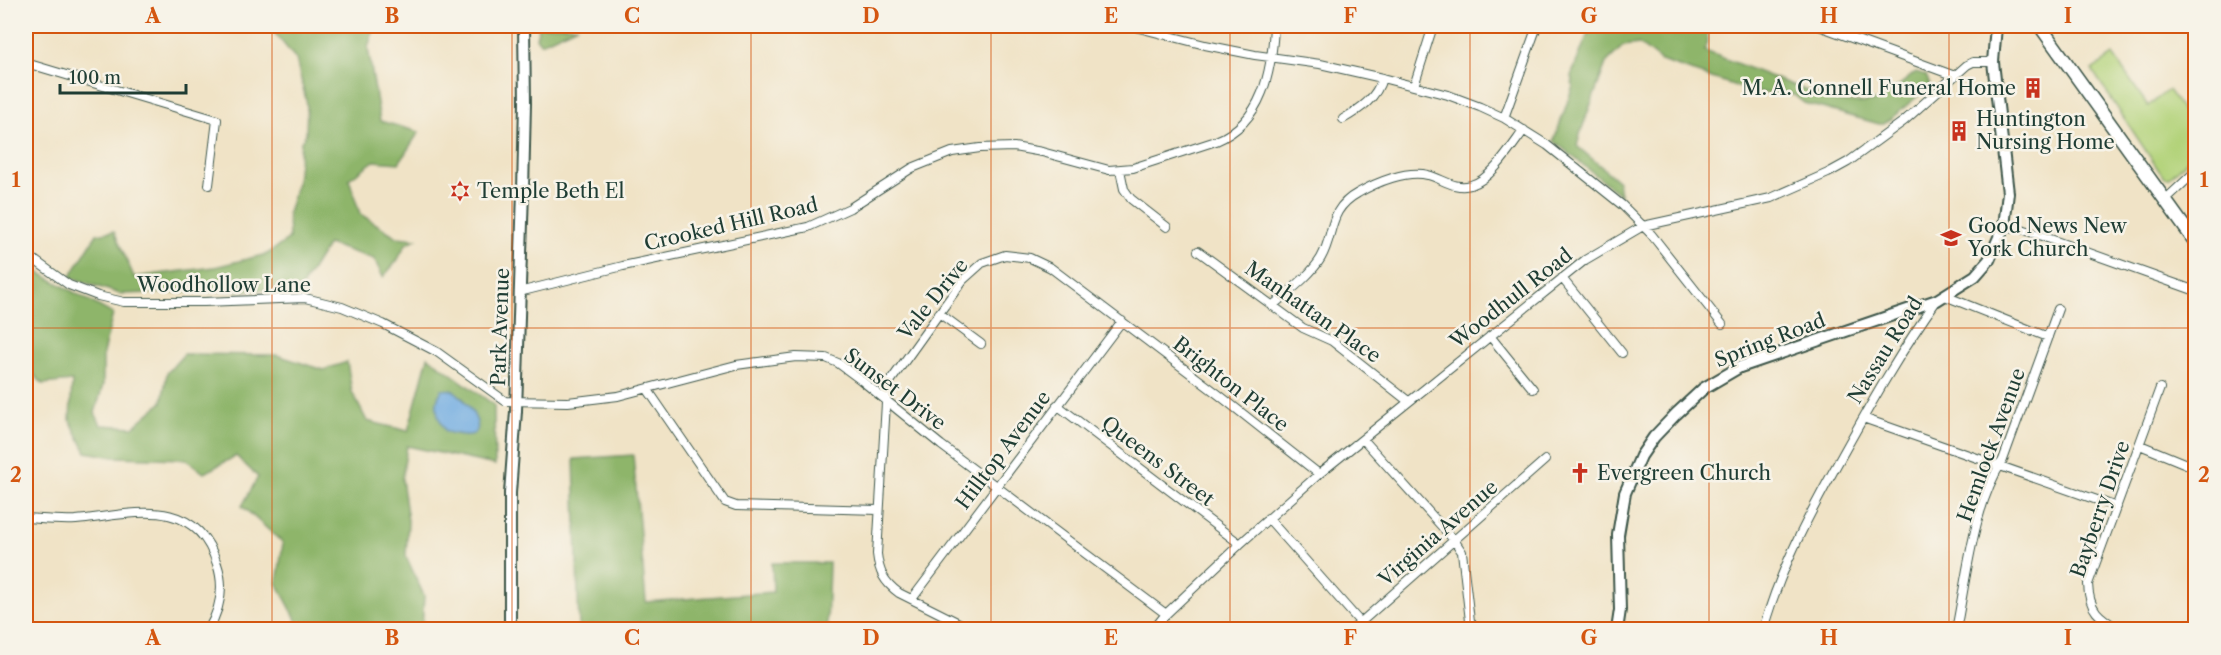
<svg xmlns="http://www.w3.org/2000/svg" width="2221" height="655" font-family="'Libre Caslon Text',serif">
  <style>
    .green { fill: #b3d37a; stroke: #698857; stroke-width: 1.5 }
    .forest { fill: #8eb56a; stroke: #56794f; stroke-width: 1.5; fill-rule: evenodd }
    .water { fill: #70abe1; stroke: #48748a; stroke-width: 1.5 }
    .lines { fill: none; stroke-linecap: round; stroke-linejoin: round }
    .minor-casing { stroke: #3e564a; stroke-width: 10 }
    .secondary-casing { stroke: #3e564a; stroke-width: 14 }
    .primary-casing { stroke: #3e564a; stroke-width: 15 }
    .minor { stroke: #fff; stroke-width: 8 }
    .secondary { stroke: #fff; stroke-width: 10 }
    .primary { stroke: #fff; stroke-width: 12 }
    .grid { fill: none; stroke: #d45610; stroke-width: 1.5; stroke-opacity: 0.55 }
    .labels { text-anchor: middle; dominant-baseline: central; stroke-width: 5; stroke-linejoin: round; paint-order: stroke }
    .poi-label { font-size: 20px; fill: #1f3d34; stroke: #f7f3e8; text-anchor: start }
    .street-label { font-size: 20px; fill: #1f3d34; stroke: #f7f3e8 }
    .neatline { fill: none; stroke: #d45610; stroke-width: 2 }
    .grid-label { font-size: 20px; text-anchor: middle; font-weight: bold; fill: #d45610 }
  </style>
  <rect width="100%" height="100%" fill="#f7f3e8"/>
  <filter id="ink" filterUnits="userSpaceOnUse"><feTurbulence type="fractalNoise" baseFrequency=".0167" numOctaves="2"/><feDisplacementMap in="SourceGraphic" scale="12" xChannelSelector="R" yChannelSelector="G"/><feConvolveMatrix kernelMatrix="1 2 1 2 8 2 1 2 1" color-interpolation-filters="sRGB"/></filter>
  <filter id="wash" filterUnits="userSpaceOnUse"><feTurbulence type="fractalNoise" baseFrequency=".008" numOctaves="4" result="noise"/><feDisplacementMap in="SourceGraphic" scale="24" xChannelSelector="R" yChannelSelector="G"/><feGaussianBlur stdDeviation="1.35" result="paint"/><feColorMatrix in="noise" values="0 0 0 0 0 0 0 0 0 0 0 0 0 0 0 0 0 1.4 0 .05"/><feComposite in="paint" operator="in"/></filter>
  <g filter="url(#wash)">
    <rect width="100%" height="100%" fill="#f0e3c6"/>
    <path class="green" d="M2113,55l35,51 20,-16 27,38v25l-26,25h-5l-72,-108z"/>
    <path class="forest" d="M269,26h105l-6,22 12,73 39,11 -20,31 -25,-2 -25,18 11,35 37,23 19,2 -10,5 -9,17 -14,16 -9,-18 -46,-15 -28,45 -180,5 -50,-17 27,-43 17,-3 20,46 81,-10 52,-13 22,-15 -1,-26 9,-31 4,-40 5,-8 1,-30 -11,-45z
      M539,26h39l-37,17 -5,-5z
      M1591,26h118l-4,25 128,50 27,2 19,-2 37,-29 10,3 4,11 -46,38h-5l-75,-21 -10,-8 -40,-3 -93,-31 -22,-17 -16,2 -17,17 -25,68 -4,15 41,35 2,14 -66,-54 19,-55 -2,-10z
      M27,266l86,48 -10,39v32l-8,28 6,12 32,2 29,-25 5,-29 17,-19 93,1 46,15 24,-8 5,30 15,29 41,10 20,-74 66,48 1,60 -88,-19 -5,33 6,42 -2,35 18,40 -2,33h-127l3,-6 -21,-40 6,-40 -41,-37 16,-29 -22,-21 -32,17 -18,-14 -72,-2 -28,-5 -16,-32 2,-39 -29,3 -17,-17zM462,397l14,23 -4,14h-15z
      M633,455l13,147 127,-10 -1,-29h57l-2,64 7,2h-255l-5,-170z"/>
    <path class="water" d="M442,390c3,0 6,-1 10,0 9,3 33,34 23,43 -6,5 -22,0 -29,-1 -8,-13 -14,-28 -4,-42z"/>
  </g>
  <g filter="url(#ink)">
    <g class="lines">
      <g class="minor-casing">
        <path id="minor" d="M1131,26l74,19 50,10 65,9 62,14 66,17 32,12 24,11 43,27 75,60 29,29 71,90
          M1819,26l136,50
          M26,63l191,57 -8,65
          M1414,86l19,-60
          M1504,118l33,-92
          M1343,119c17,-10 34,-21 39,-41
          M1120,170l4,19 7,10 36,28
          M2165,200l31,-29
          M2004,226l18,3 174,62
          M1198,251l105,77 29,13 76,60
          M26,254l43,31 29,11 26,6h80l101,-4 37,9 41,17 54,28 68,49 63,1 50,-6 118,-31 60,-8 30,1 12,5 23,17 80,65 225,169
          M1562,278l60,75
          M519,292l104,-26 185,-39 42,-19 62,-40 40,-16 28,-4 34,-1 28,5 67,18 24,-2 83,-27c47,-19 56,-71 58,-115
          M1945,296l103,41
          M1272,306c15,-13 39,-31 49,-48 14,-24 6,-48 37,-65 19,-11 48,-23 70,-18 15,4 27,15 43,10 20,-5 41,-39 53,-55
          M939,313l42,31
          M1490,336l43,53
          M648,390l77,112 11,4 142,4
          M1057,405l183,139
          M1863,418l254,89
          M1363,439l91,101 8,12 8,69 7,9
          M2140,445l56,23
          M26,518c16,1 34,3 50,2 54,-5 119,-27 141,44 8,23 4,44 -9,66
          M1268,518l99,112
          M912,599l210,-278
          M973,630l-74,-37c-15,-11 -20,-21 -22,-39l10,-168 76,-106 19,-17 23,-8 25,3 21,10 168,127 100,79
          M1153,630l13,-16 74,-70 79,-70 266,-214 58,-34 128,-28 57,-25 20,-11 56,-41 63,-56 6,-3h20
          M1352,630l193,-170
          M1763,630c18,-64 49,-121 81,-178 29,-52 58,-103 93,-152
          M1956,630c11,-54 17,-124 47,-170l55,-151
          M2120,630c-21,-13 -31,-19 -32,-46l72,-196"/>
      </g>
      <g class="secondary-casing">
        <path id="secondary" d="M510,630v-137l6,-82 7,-220 2,-88 -1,-77
          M1617,630l3,-20 -2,-75 7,-42 16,-37 13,-19 22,-23 28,-26 36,-21 197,-67 38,-24 14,-16 15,-34 4,-33 -15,-131 3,-36"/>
      </g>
      <g class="primary-casing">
        <path id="primary" d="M2040,26l156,217"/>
      </g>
      <use href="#minor" class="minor"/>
      <use href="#secondary" class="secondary"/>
      <use href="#primary" class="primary"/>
    </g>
  </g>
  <path class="grid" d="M272,26v604M512,26v604M751,26v604M991,26v604M1230,26v604M1470,26v604M1709,26v604M1949,26v604M26,328h2170"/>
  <defs>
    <g id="building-bare" transform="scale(1.62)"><path d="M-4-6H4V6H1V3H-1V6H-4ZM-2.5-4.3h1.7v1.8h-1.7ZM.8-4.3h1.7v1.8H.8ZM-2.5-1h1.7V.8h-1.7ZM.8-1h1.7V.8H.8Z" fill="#c8321e" stroke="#f7f3e8" stroke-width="2.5" paint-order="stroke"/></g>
    <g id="synagogue-bare" transform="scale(1.62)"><path d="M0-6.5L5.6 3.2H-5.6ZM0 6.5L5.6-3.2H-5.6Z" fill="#c8321e" stroke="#f7f3e8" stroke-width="2.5" paint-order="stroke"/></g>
    <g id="school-bare" transform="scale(1.62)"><path d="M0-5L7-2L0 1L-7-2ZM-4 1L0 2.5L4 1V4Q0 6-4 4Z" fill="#c8321e" stroke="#f7f3e8" stroke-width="2.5" paint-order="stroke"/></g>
    <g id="church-bare" transform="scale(1.62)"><path d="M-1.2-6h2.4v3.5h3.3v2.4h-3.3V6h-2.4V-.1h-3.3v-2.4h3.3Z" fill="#c8321e" stroke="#f7f3e8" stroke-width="2.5" paint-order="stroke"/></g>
  </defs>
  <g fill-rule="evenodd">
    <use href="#building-bare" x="2033" y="88"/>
    <use href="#building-bare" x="1959" y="131"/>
    <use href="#synagogue-bare" x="460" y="191"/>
    <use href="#school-bare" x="1951" y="238"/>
    <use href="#church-bare" x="1580" y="473"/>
  </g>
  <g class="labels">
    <g class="poi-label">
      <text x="2016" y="88" text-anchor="end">M. A. Connell Funeral Home</text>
      <text x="1976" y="119">Huntington<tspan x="1976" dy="23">Nursing Home</tspan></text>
      <text x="477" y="191">Temple Beth El</text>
      <text x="1968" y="226">Good News New<tspan x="1968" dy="23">York Church</tspan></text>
      <text x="1597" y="473">Evergreen Church</text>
    </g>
    <g class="street-label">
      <text transform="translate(731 224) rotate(-13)">Crooked Hill Road</text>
      <text x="224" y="285">Woodhollow Lane</text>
      <text transform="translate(1511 298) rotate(-38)">Woodhull Road</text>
      <text transform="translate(933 299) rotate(-51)">Vale Drive</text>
      <text transform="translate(1313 312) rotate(35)">Manhattan Place</text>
      <text transform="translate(500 327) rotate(-88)">Park Avenue</text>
      <text transform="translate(1770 340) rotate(-21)">Spring Road</text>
      <text transform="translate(1885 350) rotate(-58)">Nassau Road</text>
      <text transform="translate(1231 384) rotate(38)">Brighton Place</text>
      <text transform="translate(895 389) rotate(37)">Sunset Drive</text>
      <text transform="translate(1991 445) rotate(-70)">Hemlock Avenue</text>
      <text transform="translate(1003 450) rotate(-53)">Hilltop Avenue</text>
      <text transform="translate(1158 461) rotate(37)">Queens Street</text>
      <text transform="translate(2100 509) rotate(-71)">Bayberry Drive</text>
      <text transform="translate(1438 533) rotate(-41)">Virginia Avenue</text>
    </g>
  </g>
  <rect width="2221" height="655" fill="none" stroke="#f7f3e8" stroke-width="66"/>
  <path d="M60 84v9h126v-9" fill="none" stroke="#1f3d34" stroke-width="3"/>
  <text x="69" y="84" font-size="18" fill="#1f3d34" stroke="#f7f3e8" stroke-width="4.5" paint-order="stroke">100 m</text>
  <rect x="33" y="33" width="2155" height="589" class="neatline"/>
  <g class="grid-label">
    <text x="153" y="23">A</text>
    <text x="392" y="23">B</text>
    <text x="632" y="23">C</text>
    <text x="871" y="23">D</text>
    <text x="1111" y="23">E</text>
    <text x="1350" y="23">F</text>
    <text x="1589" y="23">G</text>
    <text x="1829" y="23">H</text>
    <text x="2068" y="23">I</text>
    <text x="16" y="187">1</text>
    <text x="2204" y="187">1</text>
    <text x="16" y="482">2</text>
    <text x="2204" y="482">2</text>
    <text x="153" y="645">A</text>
    <text x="392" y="645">B</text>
    <text x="632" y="645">C</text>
    <text x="871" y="645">D</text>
    <text x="1111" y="645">E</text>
    <text x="1350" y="645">F</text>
    <text x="1589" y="645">G</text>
    <text x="1829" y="645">H</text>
    <text x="2068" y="645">I</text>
  </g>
</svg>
